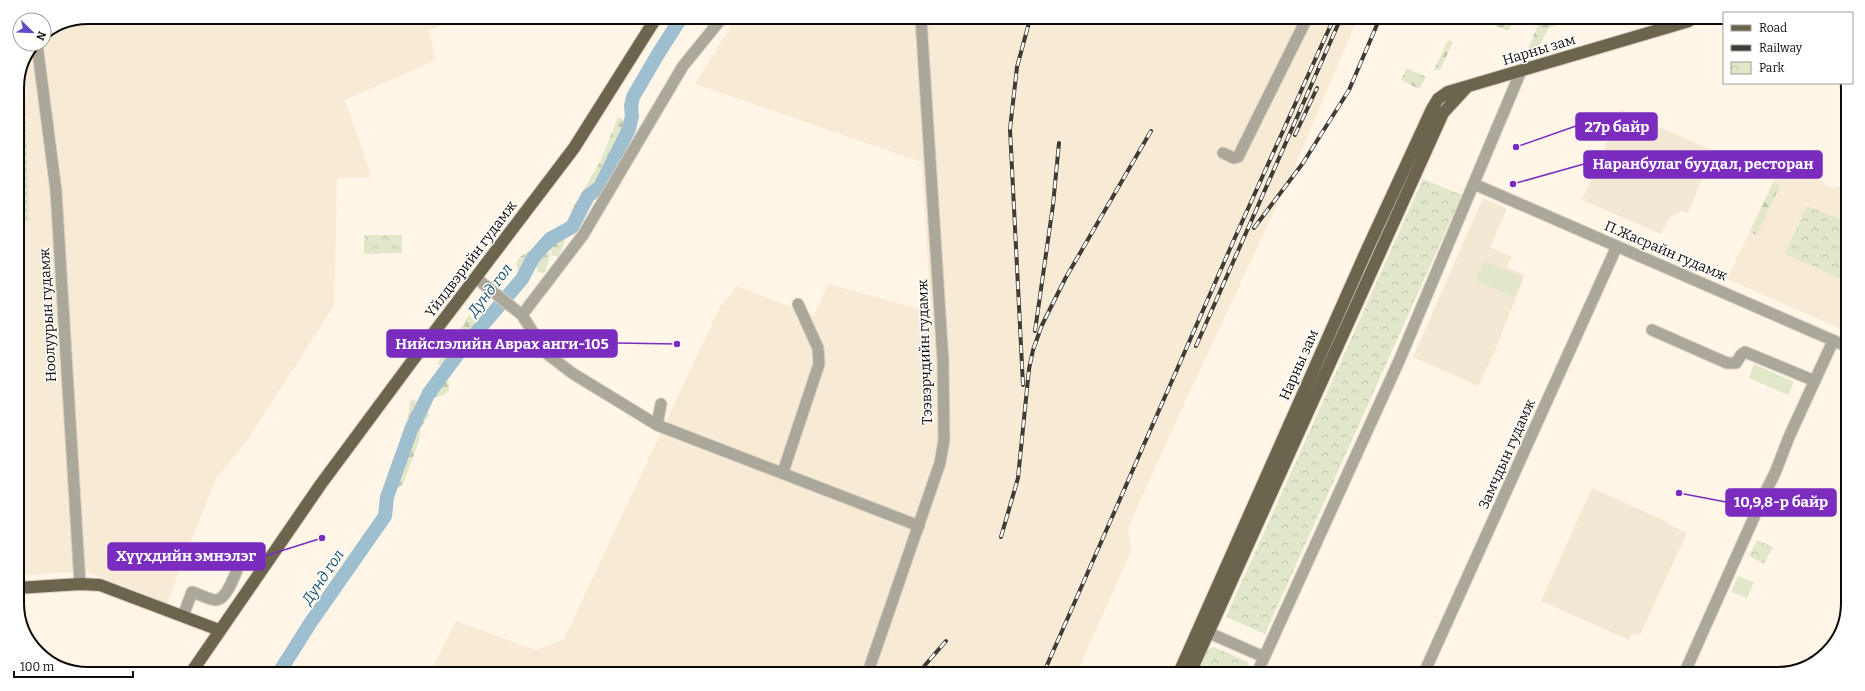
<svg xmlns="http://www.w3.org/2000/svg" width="1865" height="691" font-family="Bitter,serif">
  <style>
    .built { fill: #f7ebd5 }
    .education { fill: #f3e8d4 }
    .grass { fill: url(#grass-dots) }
    .forest { fill: url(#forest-firs) }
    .park { fill: url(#park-crowns) }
    .garden { fill: #e2e7c9 }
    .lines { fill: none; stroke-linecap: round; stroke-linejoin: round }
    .river { stroke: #9ebfcf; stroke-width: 14 }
    .minor-casing { stroke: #d8d0c3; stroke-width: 13 }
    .major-casing { stroke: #d8d0c3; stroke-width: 14 }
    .minor { stroke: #aba79a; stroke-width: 11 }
    .major { stroke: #6c654d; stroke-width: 12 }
    .rail-casing { stroke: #3f3b35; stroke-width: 4 }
    .rail { stroke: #fff; stroke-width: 2.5; stroke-dasharray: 8; stroke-linecap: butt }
    .labels { text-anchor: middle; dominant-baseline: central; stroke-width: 3; stroke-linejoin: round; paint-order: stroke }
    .street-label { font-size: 14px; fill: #0e0b07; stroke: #fff }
    .water-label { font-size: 15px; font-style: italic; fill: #125169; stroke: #fff }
    .rim { fill: none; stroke: #0e0b07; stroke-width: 2 }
    .leader { fill: none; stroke: #7b2cbf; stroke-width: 1.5 }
    .callout-dot { fill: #7b2cbf; stroke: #fff; stroke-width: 1.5 }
    .callout { fill: #7b2cbf; stroke: #7b2cbf; stroke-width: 1.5 }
    .callout-label { font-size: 15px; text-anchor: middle; font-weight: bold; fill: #fff }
  </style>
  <defs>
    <pattern id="grass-dots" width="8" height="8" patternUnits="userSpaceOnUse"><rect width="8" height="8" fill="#e2e7c9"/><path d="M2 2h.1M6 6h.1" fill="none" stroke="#c1c5ab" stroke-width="1.8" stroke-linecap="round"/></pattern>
    <pattern id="forest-firs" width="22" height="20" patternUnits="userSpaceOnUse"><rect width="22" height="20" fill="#e2e7c9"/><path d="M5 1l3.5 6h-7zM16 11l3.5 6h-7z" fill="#c1c5ab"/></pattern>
    <pattern id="park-crowns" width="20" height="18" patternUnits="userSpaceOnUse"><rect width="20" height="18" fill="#e2e7c9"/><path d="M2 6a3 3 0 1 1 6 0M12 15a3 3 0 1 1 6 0" fill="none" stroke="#c1c5ab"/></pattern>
  </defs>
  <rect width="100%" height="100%" fill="#fff6e7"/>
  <path class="built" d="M88,17l366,1 -25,13 7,29 -91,40 27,77 -35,2 -3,127 -90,139 -28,33 -49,125 -82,-32 -68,5v-492l18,-40h9v-10l17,-12z
    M736,18l621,2 -66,155 -112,240 -51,113 3,23 -54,121 -646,-1 25,-50 80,29 28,-11 156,-332 17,-21 77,30 14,-32 103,28 -10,-150 -226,-78z
    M1785,156l34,15 5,13 8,4 15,-3 -1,146 -119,-52z"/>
  <path class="education" d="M1621,110l93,41 -26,62 -7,-2 -12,7 -8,16 -79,-34z
    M1483,198l24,11 -17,38 22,10 -5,10 18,8 -31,78 -16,33 -65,-29z
    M1592,488l76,34v2l19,9 -47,102 -8,-2 -3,7 -88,-39z"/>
  <path class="grass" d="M25,89l4,132h-12v-131z"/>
  <path class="forest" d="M1489,20h24l-4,11 -18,-7z
    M1540,20h15v6l-6,2 -12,22 -5,1 -4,-2z
    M1448,40l5,2 -13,28h-6z
    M1407,68l19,9 -7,12 -18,-9z
    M618,117l10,5 -26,55 -29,38 -3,-3 30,-50z
    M1774,182l6,3 -23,50 -7,-3z
    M562,236l3,1c-1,7 -3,15 -8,20l-5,-2 -2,-6 3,-6z
    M528,251l3,1 -6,18 -2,2 -5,-2 -2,-7 3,-5z
    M548,253h3l-6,19 -2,1 -5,-1 -2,-7 3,-5z
    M469,315l7,8 -21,34 -8,9 -10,-2z
    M445,380l4,3v7l-4,4 -11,4 -2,-1 5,-10z
    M413,399l3,3 -6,24 -18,50 2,-15 15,-49 1,-10z
    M425,406l3,4 1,6 -8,11 -2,14 -14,38 -3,6 -5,3 -3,-3 14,-42z"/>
  <path class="park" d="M1423,179l39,16 -197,439 -39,-17z
    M1807,206l40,16 -1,59 -61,-27z
    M364,235h38v18l-38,1z
    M1757,540l16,7 -9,17 -15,-8z
    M1214,647l34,15 2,7 -1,4h-52l11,-23z"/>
  <path class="garden" d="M1484,261l39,16 -9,20 -38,-16z
    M1754,364l40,18 -6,13 -39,-17z
    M1738,576l16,6 -7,16 -16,-6z"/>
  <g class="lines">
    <path class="river" d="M280,671l31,-49 74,-106 2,-19 24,-67 18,-37 29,-39 64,-75 11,-21 17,-19 22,-12 16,-31 12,-9 29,-58 3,-13 -1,-10 2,-9 25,-43 23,-36"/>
    <g class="minor-casing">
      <path id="minor" d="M37,44l19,147 24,393
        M1223,153l11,5 4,-1 68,-137
        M1474,184l372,162
        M476,278l46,37 24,38 26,20 85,52 262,101
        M522,315l61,-80 100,-169 39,-48
        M1652,330l75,33h9l5,-8 4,-3 70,29
        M657,425l4,-21
        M783,472l36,-108 -1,-16 -20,-44
        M183,616l9,-24c7,2 17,8 24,8 12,-1 20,-29 24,-38l-35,-13
        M1200,629l64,28
        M868,672l72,-209 4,-23 -1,-79 -22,-342
        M1257,673l142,-312 122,-290
        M1424,673l193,-427
        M1684,674l79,-177 12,-24 14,-36 44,-96"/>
    </g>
    <g class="major-casing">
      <path id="major" d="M17,588l63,-4 20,1 119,45
        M193,670l128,-186 89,-120 164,-216 82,-130
        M1179,673l186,-419 67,-145 6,-10 10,-7 241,-71
        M1190,673l253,-560 23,-25"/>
    </g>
    <use href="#minor" class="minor"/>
    <use href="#major" class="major"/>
    <g class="rail-casing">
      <path id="rail" d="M1295,135l22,-47
        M1254,228l49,-65 46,-73 30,-70
        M1035,331l18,-126 6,-62
        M1196,346l144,-326
        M1023,385l-13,-256 7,-62 13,-48
        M1001,537l17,-59 11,-109 4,-19 9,-25 23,-46 86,-148
        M919,672l27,-31
        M1044,672l189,-430 100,-222"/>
    </g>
    <use href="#rail" class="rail"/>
  </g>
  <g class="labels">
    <g class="street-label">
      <text transform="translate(1539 50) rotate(-17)">Нарны зам</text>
      <text transform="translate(1666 251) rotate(23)">П.Жасрайн гудамж</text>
      <text transform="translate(471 259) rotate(-53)">Yйлдвэрийн гудамж</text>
      <text transform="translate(48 315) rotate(-93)">Ноолуурын гудамж</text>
      <text transform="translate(925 352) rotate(-92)">Тээвэрчдийн гудамж</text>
      <text transform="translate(1299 365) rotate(-66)">Нарны зам</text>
      <text transform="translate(1507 454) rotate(-66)">Замчдын гудамж</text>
    </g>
    <g class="water-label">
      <text transform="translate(490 290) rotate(-52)">Дунд гол</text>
      <text transform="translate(323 577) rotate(-56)">Дунд гол</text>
    </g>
  </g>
  <path d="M0 0H1865V691H0ZM88 24H1777A64 64 0 0 1 1841 88V603A64 64 0 0 1 1777 667H88A64 64 0 0 1 24 603V88A64 64 0 0 1 88 24Z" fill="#fff" fill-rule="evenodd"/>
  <path class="rim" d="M88 24H1777A64 64 0 0 1 1841 88V603A64 64 0 0 1 1777 667H88A64 64 0 0 1 24 603V88A64 64 0 0 1 88 24Z"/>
  <path class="leader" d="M1516 147L1576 126M1513 184L1584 164M677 344L617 343M1679 493L1726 502M322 538L265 556"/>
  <g class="callout-dot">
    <circle cx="1516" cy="147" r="4"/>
    <circle cx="1513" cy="184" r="4"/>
    <circle cx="677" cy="344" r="4"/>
    <circle cx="1679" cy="493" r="4"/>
    <circle cx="322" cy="538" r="4"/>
  </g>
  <g class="callout">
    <rect x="1576" y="113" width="81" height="27" rx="4"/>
    <rect x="1584" y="151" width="238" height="27" rx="4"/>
    <rect x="387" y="330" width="230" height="27" rx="4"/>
    <rect x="1726" y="489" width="110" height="27" rx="4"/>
    <rect x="108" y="543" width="157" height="27" rx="4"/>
  </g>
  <g class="callout-label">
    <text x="1617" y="132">27р байр</text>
    <text x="1703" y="169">Наранбулаг буудал, ресторан</text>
    <text x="502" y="349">Нийслэлийн Аврах анги-105</text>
    <text x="1781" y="507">10,9,8-р байр</text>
    <text x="186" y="561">Хүүхдийн эмнэлэг</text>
  </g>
  <rect x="1723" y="12" width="130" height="72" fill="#ffffff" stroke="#9f9d9c"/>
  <rect x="1731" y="25" width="20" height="6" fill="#6c654d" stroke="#9f9d9c"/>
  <text x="1759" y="32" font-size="12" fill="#0e0b07">Road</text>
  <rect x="1731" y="45" width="20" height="6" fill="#3f3b35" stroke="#9f9d9c"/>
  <text x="1759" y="52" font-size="12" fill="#0e0b07">Railway</text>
  <rect x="1731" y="62" width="20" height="12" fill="url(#park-crowns)" stroke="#9f9d9c"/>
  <text x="1759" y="72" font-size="12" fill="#0e0b07">Park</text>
  <g transform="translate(32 32) rotate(113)"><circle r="19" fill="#ffffff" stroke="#9f9d9c"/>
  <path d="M0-3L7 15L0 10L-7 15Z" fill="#624cc5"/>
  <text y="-6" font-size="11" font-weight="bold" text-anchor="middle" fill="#0e0b07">N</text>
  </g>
  <path d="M14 671v6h119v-6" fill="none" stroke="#0e0b07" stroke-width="2"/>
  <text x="20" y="671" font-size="12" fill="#0e0b07" stroke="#ffffff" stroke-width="3" paint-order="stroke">100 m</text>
</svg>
